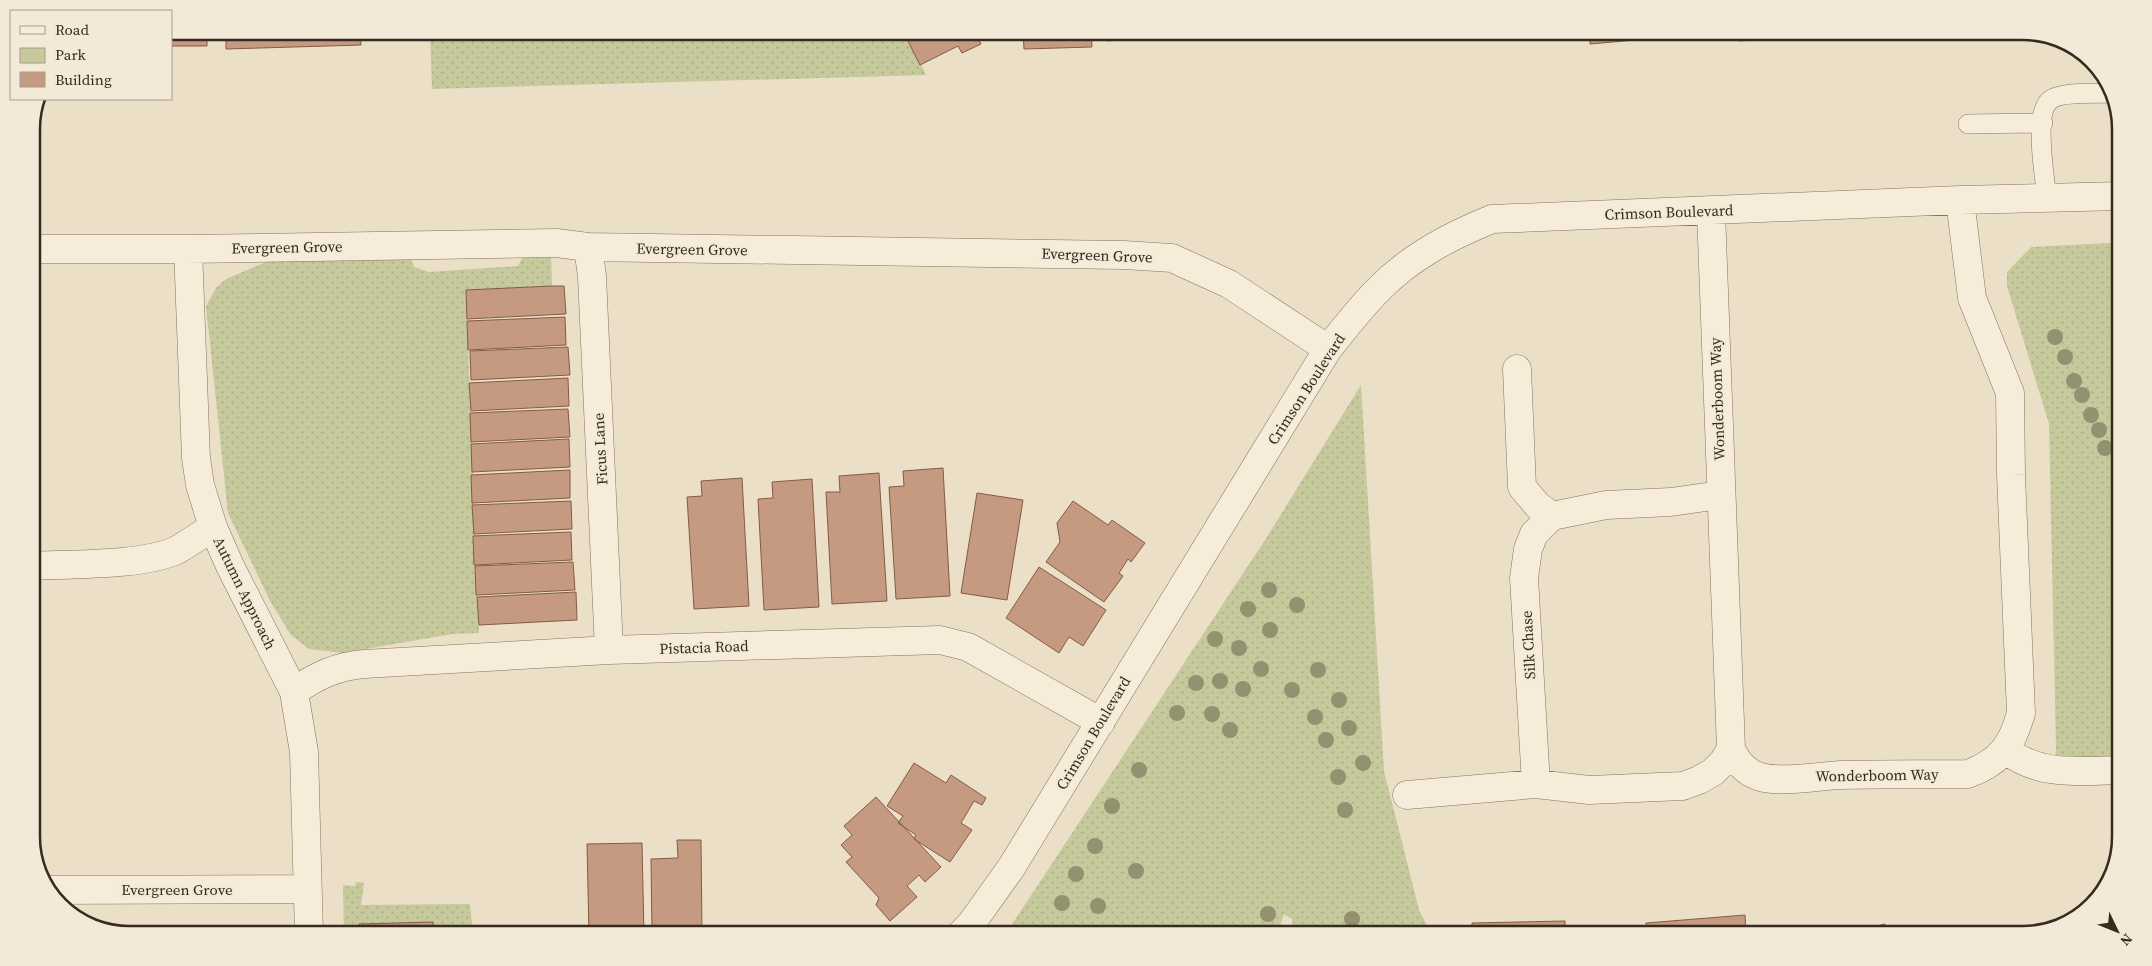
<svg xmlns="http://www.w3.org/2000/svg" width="2152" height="966" font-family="'Source Serif 4',serif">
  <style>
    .green { fill: url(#green-dots) }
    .pitch { fill: #c6c99c }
    .building { fill: #c69a80; stroke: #835b46 }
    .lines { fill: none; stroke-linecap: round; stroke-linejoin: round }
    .service-casing { stroke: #86715e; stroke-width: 20 }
    .minor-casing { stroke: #86715e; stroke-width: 29 }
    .service { stroke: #f6ecda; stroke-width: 19 }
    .minor { stroke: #f6ecda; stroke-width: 28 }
    .tree { fill: #929170 }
    .labels { text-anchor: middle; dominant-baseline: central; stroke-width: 4; stroke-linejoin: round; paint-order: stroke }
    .street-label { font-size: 15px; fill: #372a20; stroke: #f3e9d7 }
    .rim { fill: none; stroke: #372a20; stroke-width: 2.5 }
  </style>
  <defs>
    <pattern id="green-dots" width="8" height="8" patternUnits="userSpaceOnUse" patternTransform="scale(1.25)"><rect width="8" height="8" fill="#c6c99c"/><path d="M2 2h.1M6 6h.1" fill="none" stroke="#abad86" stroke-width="1.8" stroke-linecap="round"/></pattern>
  </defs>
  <rect width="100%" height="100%" fill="#ebdfc7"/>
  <path class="green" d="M430,31h475l21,44 -494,14z
    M2107,243h14v527h-67l2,-22 -7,-324 -42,-138v-14l24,-25z
    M409,253l5,14 15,5 89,-6 6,-12 27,2 1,30 -86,5 13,342 -27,1 -109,19 -34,-4 -18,-14 -21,-34 -42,-88 -22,-207 10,-18 10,-9 40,-17z
    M1361,385l23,386 35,139 13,25h-139l-1,-16 -8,-5 -7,21h-272l262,-398z
    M356,882l8,1 -3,22 109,-1 3,31h-129l-1,-50 12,1z"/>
  <path class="pitch" d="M429,31h62l-60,10z"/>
  <path class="building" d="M171,31h36v15h-36z
    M226,31h134l1,14 -135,4z
    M903,31h71l7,13 -19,9 -4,-7 -38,19z
    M1023,31h68l1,16 -68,2z
    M1107,31h111l-111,10z
    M1301,31h68v6l-68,3z
    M1377,31h69v2l-68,3z
    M1452,31h65l-65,2z
    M1541,31h49v5l-48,4z
    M1590,31h44l1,9 -45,4z
    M1671,31h51l1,1 -52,3z
    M1738,31h52v7l-51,3z
    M552,286h12l2,28 -99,5 -1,-29z
    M565,317l1,28 -98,5 -1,-29z
    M568,347l2,28 -99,5 -1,-29z
    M568,378l1,28 -98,5 -2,-28z
    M568,409l2,28 -99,5 -1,-29z
    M569,439l1,28 -98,5 -1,-28z
    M943,468l7,128 -54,3 -7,-112 15,-1 -1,-15z
    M570,470v28l-98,5 -1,-28z
    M879,473l8,128 -55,3 -6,-112h14l-1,-16z
    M742,478l7,128 -55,3 -7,-112 15,-1 -1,-15z
    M812,479l7,128 -55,3 -6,-111 15,-1 -1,-16z
    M977,493l46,7 -16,100 -46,-7z
    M571,501l1,28 -98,5 -2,-29z
    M1073,501l35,24 4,-5 33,23 -14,19 -3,-3 -9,14 4,3 -19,26 -58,-40 14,-20 -3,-19z
    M571,532l1,28 -98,5 -1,-29z
    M573,562l2,28 -99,5 -1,-29z
    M1039,567l67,43 -23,36 -14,-9 -10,16 -53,-35z
    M576,592l1,28 -98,5 -2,-28z
    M914,763l32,20 5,-8 35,23 -4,7 -8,-4 -13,22 11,7 -22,32 -36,-23 2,-4 -18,-12 5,-7 -16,-10z
    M876,797l65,70 -16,15 -6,-7 -12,11 10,11 -27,24 -14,-16 3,-7 -33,-36 6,-5 -11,-12 11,-10 -8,-9z
    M677,840h24l1,95h-50l-1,-76 27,-1z
    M642,843l2,92h-55l-2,-91z
    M1745,915l1,20h-99l-1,-12z
    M1565,921v14h-93v-12z
    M433,922l1,11h12v2h-86l-1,-11z
    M1885,924l2,11h-51z"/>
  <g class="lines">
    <g class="service-casing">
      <path id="service" d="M1968,124l75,-1
        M2047,198c-2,-20 -14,-84 3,-98 11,-9 46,-6 61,-7"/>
    </g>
    <g class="minor-casing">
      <path id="minor" d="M1711,211l20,538c6,13 15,24 30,28 20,6 58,-1 80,-2 42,-1 84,-1 127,-1 32,-12 44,-28 53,-61l-10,-238 -1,-82 -38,-95 -12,-98
        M588,247l4,29 17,374
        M31,249h157l368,-6 32,4 536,8 48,3 57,26 99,65
        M188,249l8,209 4,27 13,42 17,39 64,126 10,60 5,183
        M1517,369l5,118 16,19 14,10
        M31,566c39,-2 112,0 146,-16 12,-7 24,-15 36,-23
        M294,692c21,-16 43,-26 70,-28l245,-14 331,-10 28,7 133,75
        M2005,749c33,28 76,22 116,21
        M1536,784l-12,-206 4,-29 6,-15 18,-18 54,-11 65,-3 49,-7
        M1407,795l129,-11 53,6 94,-4 16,-6 14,-8 10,-10 8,-13
        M47,890l260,-1
        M960,935l11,-11 40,-56 317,-519c16,-20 32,-41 50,-59 32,-33 72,-54 114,-71l468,-19 161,-4"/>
    </g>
    <use href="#service" class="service"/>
    <use href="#minor" class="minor"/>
  </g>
  <g class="tree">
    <circle cx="2055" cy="337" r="8"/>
    <circle cx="2065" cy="357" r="8"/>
    <circle cx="2074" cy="381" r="8"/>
    <circle cx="2082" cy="395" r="8"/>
    <circle cx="2091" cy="415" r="8"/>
    <circle cx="2099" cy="430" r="8"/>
    <circle cx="2105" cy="448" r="8"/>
    <circle cx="1269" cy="590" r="8"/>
    <circle cx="1297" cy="605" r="8"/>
    <circle cx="1248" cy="609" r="8"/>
    <circle cx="1270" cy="630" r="8"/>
    <circle cx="1215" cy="639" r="8"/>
    <circle cx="1239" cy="648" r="8"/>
    <circle cx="1261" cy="669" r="8"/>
    <circle cx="1318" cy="670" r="8"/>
    <circle cx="1220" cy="681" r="8"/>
    <circle cx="1196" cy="683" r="8"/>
    <circle cx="1243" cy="689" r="8"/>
    <circle cx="1292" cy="690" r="8"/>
    <circle cx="1339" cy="700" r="8"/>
    <circle cx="1177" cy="713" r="8"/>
    <circle cx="1212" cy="714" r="8"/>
    <circle cx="1315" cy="717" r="8"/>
    <circle cx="1349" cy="728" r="8"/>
    <circle cx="1230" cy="730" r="8"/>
    <circle cx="1326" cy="740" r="8"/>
    <circle cx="1363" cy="763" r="8"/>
    <circle cx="1139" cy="770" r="8"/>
    <circle cx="1338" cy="777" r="8"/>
    <circle cx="1112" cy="806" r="8"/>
    <circle cx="1345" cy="810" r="8"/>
    <circle cx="1095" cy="846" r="8"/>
    <circle cx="1136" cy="871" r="8"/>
    <circle cx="1076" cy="874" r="8"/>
    <circle cx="1062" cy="903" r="8"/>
    <circle cx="1098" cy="906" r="8"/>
    <circle cx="1268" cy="914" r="8"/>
    <circle cx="1352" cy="919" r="8"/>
  </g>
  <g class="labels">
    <g class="street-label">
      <text transform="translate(1669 212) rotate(-2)">Crimson Boulevard</text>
      <text transform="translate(287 247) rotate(-1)">Evergreen Grove</text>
      <text transform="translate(692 249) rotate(1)">Evergreen Grove</text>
      <text transform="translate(1097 255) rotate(2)">Evergreen Grove</text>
      <text transform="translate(1306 389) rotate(-57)">Crimson Boulevard</text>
      <text transform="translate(1717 399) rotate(-92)">Wonderboom Way</text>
      <text transform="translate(600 449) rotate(-93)">Ficus Lane</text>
      <text transform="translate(245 593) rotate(64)">Autumn Approach</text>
      <text transform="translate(1528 645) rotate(-93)">Silk Chase</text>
      <text transform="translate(704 647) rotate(-2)">Pistacia Road</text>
      <text transform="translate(1093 733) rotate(-59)">Crimson Boulevard</text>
      <text transform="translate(1877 775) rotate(-1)">Wonderboom Way</text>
      <text x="177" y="889">Evergreen Grove</text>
    </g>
  </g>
  <path d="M0 0H2152V966H0ZM129 40H2023A89 89 0 0 1 2112 129V837A89 89 0 0 1 2023 926H129A89 89 0 0 1 40 837V129A89 89 0 0 1 129 40Z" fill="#f3e9d7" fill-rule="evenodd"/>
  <path class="rim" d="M129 40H2023A89 89 0 0 1 2112 129V837A89 89 0 0 1 2023 926H129A89 89 0 0 1 40 837V129A89 89 0 0 1 129 40Z"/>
  <rect x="10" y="10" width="162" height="90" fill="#f3e9d7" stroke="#a89d8e"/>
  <rect x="20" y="26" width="25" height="8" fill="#f6ecda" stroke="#a89d8e"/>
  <text x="55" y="35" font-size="15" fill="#372a20">Road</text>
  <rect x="20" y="48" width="25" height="15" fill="#c6c99c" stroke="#a89d8e"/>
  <text x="55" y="60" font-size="15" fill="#372a20">Park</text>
  <rect x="20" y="72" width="25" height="15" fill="#c69a80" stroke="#a89d8e"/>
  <text x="55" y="85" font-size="15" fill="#372a20">Building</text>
  <g transform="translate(2117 931) rotate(133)" stroke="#f3e9d7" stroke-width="4" paint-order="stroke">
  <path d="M0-4L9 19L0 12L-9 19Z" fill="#372a20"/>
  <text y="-8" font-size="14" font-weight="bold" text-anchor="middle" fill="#372a20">N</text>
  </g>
</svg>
